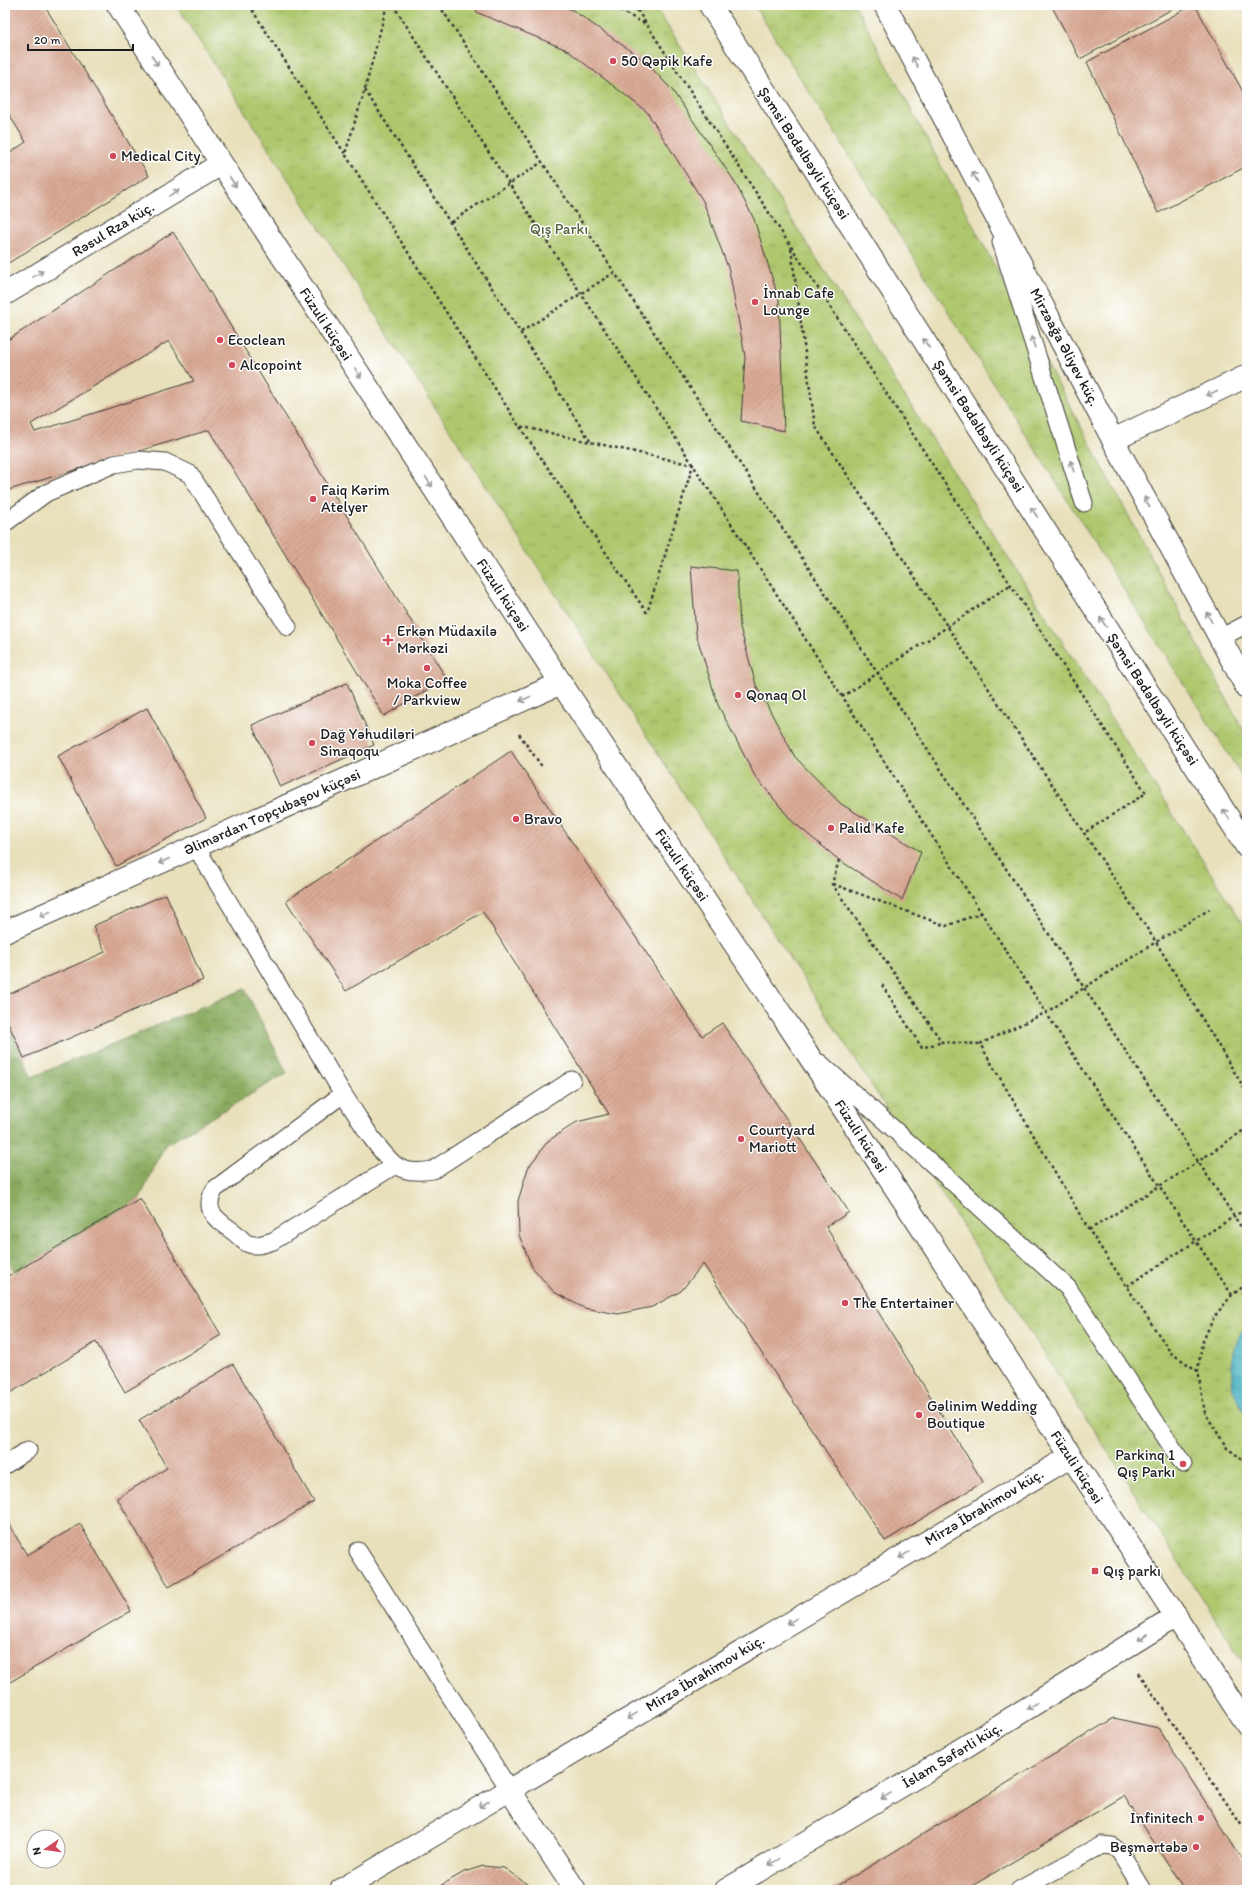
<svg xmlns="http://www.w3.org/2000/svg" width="1252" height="1895" font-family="Itim,sans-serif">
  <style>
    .grass { fill: url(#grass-tufts); stroke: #667245 }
    .forest { fill: url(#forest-crowns); stroke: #54643e }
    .water { fill: url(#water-waves); stroke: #30666e }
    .building { fill: url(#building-hatch); fill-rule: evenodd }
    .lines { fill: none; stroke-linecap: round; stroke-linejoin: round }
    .lane-casing { stroke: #3b3934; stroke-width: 19 }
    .street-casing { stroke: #3b3934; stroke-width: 24 }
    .secondary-casing { stroke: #3b3934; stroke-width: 24 }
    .primary-casing { stroke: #3b3934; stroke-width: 24 }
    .path { stroke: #3b3934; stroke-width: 2.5; stroke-dasharray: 3 3; stroke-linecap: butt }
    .lane { stroke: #fff; stroke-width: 17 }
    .street { stroke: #fff; stroke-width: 22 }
    .secondary { stroke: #fff; stroke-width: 22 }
    .primary { stroke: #fff; stroke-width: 22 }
    .oneway { stroke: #999 }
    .poi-dot { fill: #d1495b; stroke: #fff; stroke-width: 1.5 }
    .labels { text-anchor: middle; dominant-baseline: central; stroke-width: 3; stroke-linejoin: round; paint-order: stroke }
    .poi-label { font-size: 15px; fill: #1c1c1c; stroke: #fff; text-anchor: start }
    .street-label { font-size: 15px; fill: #1c1c1c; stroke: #fff }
    .park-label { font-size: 15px; fill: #57613d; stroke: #fff }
  </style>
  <defs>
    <pattern id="grass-tufts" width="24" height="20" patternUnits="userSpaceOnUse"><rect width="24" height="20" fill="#afc86e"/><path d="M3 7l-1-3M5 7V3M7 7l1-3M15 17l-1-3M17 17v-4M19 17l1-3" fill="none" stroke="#96ab5f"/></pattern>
    <pattern id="forest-crowns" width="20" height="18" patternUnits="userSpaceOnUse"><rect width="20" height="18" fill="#8bac61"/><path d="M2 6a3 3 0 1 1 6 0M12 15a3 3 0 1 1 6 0" fill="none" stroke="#718b4f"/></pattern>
    <pattern id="water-waves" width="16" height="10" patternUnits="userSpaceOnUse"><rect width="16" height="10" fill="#44b0c1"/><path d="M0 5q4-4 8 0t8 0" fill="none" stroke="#388e9c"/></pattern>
    <pattern id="building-hatch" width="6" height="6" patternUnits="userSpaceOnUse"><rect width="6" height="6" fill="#daaa95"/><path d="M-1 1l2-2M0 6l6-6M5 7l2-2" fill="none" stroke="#ba9280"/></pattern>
  </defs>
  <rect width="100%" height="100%" fill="#fff"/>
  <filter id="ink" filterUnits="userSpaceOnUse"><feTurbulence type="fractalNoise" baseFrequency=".025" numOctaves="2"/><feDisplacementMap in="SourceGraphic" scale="8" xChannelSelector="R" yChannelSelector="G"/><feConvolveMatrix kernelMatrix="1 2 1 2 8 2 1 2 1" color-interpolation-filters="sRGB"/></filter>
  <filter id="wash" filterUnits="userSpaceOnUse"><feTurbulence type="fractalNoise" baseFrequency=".012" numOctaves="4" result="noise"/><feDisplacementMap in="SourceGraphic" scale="16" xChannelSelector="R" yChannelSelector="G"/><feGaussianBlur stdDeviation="0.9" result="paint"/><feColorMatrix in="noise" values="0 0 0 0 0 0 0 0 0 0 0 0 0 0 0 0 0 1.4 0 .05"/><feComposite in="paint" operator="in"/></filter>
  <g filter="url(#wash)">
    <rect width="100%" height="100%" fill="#e8e0bb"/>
    <path class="grass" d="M176,5h478l593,925v738z
      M754,5h101l392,732v47z"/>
    <path class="forest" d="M245,989l42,84 -122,72 -25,53 -125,75 -10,-19v-235l27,58z"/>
    <path class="water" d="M1247,1325v93l-14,-28 -2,-28 8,-27z"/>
    <g id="blocks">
      <path class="building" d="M5,5h39l105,171 -144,89v-109l21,-14 -21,-34z
        M479,5h83l12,6 71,50 27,29 61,89 21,40 25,81 5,131 -43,-10 4,-65 -16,-86 -26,-69 -56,-89 -80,-62 -91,-38z
        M1051,5h129l-100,54z
        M1193,5h2l52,94v67l-89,47 -71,-151z
        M173,232l273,446 -62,38 -175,-286 -204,61v-149zM169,341l25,40 -159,51 -4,-8z
        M691,566l46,5 3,56 16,58 39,72 46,47 80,48 -19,48 -63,-40 -47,-39 -37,-45 -37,-71 -22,-71z
        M347,683l27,62 -94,42 -28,-62z
        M147,708l59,110 -90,48 -58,-110z
        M511,751l191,285 20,-13 127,189 -23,15 157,255 -98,59 -182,-277 -22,27 -29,16 -34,7 -34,-6 -30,-16 -22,-25 -13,-32 -1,-34 10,-33 20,-27 29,-19 32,-8 -126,-202 -137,79 -60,-90z
        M166,894l37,86 -179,78 -19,-42v-20l100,-44 -12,-26z
        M140,1198l81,137 -96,57 -29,-50 -91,54v-118z
        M233,1364l81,138 -145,85 -52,-89 50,-30 -28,-48z
        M5,1518l22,37 53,-31 51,87 -126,74z
        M1114,1718l44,10 89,139v23h-62l-61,-94 -159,94h-134z
        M483,1866l21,2 27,19 2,3h-100l31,-18z"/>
    </g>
  </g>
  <g filter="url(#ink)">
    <use href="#blocks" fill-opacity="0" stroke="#3b3934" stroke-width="1"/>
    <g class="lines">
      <g class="lane-casing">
        <path id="lane" d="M1001,242l83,261
          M5,523l41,-30 68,-29 24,-4 27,2 25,12 98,153
          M1220,638l27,-14
          M196,847l147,247c14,21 32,53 51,70 10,9 27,8 39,6l139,-90
          M820,1063l127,114 121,111 115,176
          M343,1094l-128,95c-14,23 3,31 20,44 4,3 9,10 14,11 8,3 17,-1 24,-3l122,-76
          M5,1465l23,-15
          M358,1551l151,238
          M1019,1890l83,-45 10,1 8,6 23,38"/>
      </g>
      <g class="street-casing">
        <path id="street" d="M5,294l216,-130
          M1113,440l134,-64
          M5,932l556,-249
          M509,1789l66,101
          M341,1890l729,-433
          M726,1890l192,-114 258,-160"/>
      </g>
      <g class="secondary-casing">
        <path id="secondary" d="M885,5l228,435 134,248"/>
      </g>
      <g class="primary-casing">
        <path id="primary" d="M118,5l443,678 244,367 442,675
          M710,5l537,842"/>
      </g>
      <path class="path" d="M249,5l96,149
        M387,5l-22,84 -20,65 174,272 174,39 -46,148
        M393,5c99,154 200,306 300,460 180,277 355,556 539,830
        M439,5l808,1231
        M610,5l35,19
        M634,5l512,788 -62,40
        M365,90l225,351
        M451,222l91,-60
        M791,249l24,177 341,516 54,-33
        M521,332l94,-60
        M520,427l127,186
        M842,697l168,-112
        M519,734l24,34
        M839,860l-7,24 110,158 38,2
        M833,884l113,42 35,-13
        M882,985l40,63 20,-6
        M1089,1230l101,-63 57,-39
        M1247,1284l-15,11 -18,22 -12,26 -4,28 7,42 22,35 20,15
        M1127,1286l120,-78
        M1198,1371l-27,-18 -82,-123 -109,-186 65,-31 111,-71 91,151
        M1139,1673l103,153"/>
      <use href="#lane" class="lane"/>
      <use href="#street" class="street"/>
      <use href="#secondary" class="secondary"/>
      <use href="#primary" class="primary"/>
    </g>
    <defs><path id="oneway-shaft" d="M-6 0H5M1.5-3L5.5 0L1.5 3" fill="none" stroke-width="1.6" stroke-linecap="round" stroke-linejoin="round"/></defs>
    <g class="oneway">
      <use href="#oneway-shaft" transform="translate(155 61) rotate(57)"/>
      <use href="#oneway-shaft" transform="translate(915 62) rotate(-118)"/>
      <use href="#oneway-shaft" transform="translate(975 177) rotate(-118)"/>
      <use href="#oneway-shaft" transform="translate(233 182) rotate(57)"/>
      <use href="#oneway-shaft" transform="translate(174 193) rotate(-31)"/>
      <use href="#oneway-shaft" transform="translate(38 274) rotate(-31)"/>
      <use href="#oneway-shaft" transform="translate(1033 342) rotate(-108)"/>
      <use href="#oneway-shaft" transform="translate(926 343) rotate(-123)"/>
      <use href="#oneway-shaft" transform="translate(358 373) rotate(57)"/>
      <use href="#oneway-shaft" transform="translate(1212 393) rotate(155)"/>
      <use href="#oneway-shaft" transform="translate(1072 466) rotate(-108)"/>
      <use href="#oneway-shaft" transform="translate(429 482) rotate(57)"/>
      <use href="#oneway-shaft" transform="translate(1147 502) rotate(-118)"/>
      <use href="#oneway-shaft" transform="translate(1034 512) rotate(-123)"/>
      <use href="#oneway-shaft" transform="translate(1209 617) rotate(-118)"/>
      <use href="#oneway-shaft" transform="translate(1103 622) rotate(-123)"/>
      <use href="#oneway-shaft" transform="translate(525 699) rotate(156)"/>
      <use href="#oneway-shaft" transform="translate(1226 814) rotate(-123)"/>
      <use href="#oneway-shaft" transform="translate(164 861) rotate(156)"/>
      <use href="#oneway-shaft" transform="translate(45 914) rotate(156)"/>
      <use href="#oneway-shaft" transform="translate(904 1555) rotate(149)"/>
      <use href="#oneway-shaft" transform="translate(792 1621) rotate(149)"/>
      <use href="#oneway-shaft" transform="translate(1143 1637) rotate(147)"/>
      <use href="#oneway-shaft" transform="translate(1032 1706) rotate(148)"/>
      <use href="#oneway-shaft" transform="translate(632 1716) rotate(149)"/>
      <use href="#oneway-shaft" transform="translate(886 1796) rotate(149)"/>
      <use href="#oneway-shaft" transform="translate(484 1804) rotate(149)"/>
      <use href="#oneway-shaft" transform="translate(774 1862) rotate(149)"/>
    </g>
  </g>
  <g class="poi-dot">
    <circle cx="613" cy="61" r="4"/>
    <circle cx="113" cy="156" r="4"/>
    <circle cx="755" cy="302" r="4"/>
    <circle cx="220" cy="340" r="4"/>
    <circle cx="232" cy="365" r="4"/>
    <circle cx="313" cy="499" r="4"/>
    <path d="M386 634h4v4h4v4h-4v4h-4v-4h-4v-4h4z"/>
    <circle cx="427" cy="668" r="4"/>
    <circle cx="738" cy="695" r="4"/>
    <circle cx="312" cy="743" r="4"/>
    <circle cx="516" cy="819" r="4"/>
    <circle cx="831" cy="828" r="4"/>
    <circle cx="741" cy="1139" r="4"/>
    <circle cx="845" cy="1303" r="4"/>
    <circle cx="919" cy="1415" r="4"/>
    <circle cx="1183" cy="1464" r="4"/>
    <rect x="1091" y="1567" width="8" height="8" rx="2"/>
    <circle cx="1201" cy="1818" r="4"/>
    <circle cx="1196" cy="1847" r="4"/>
  </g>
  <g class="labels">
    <g class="poi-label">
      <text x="621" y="61">50 Qəpik Kafe</text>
      <text x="121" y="156">Medical City</text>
      <text x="763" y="293">İnnab Cafe<tspan x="763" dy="17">Lounge</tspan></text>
      <text x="228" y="340">Ecoclean</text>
      <text x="240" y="365">Alcopoint</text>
      <text x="321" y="490">Faiq Kərim<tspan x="321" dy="17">Atelyer</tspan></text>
      <text x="397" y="631">Erkən Müdaxilə<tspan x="397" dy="17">Mərkəzi</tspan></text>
      <text x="427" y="683" text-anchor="middle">Moka Coffee<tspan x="427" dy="17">/ Parkview</tspan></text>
      <text x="746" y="695">Qonaq Ol</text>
      <text x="320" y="734">Dağ Yəhudiləri<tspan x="320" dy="17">Sinaqoqu</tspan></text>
      <text x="524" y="819">Bravo</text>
      <text x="839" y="828">Palid Kafe</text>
      <text x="749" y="1130">Courtyard<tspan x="749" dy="17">Mariott</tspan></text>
      <text x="853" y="1303">The Entertainer</text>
      <text x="927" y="1406">Gəlinim Wedding<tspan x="927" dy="17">Boutique</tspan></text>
      <text x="1175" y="1455" text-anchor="end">Parkinq 1<tspan x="1175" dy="17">Qış Parkı</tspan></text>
      <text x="1103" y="1571">Qış parkı</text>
      <text x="1193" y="1818" text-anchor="end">Infinitech</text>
      <text x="1188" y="1847" text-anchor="end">Beşmərtəbə</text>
    </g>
    <g class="street-label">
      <text transform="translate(804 153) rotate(57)">Şəmsi Bədəlbəyli küçəsi</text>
      <text transform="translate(113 229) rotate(-31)">Rəsul Rza küç.</text>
      <text transform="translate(326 324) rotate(57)">Füzuli küçəsi</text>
      <text transform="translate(1065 347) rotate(62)">Mirzəağa Əliyev küç.</text>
      <text transform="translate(979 426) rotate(57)">Şəmsi Bədəlbəyli küçəsi</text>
      <text transform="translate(503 595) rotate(57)">Füzuli küçəsi</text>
      <text transform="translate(1153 699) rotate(57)">Şəmsi Bədəlbəyli küçəsi</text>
      <text transform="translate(272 812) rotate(-24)">Əlimərdan Topçubaşov küçəsi</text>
      <text transform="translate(682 865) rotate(56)">Füzuli küçəsi</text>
      <text transform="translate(861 1136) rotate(57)">Füzuli küçəsi</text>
      <text transform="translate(1077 1467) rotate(57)">Füzuli küçəsi</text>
      <text transform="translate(984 1507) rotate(-31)">Mirzə İbrahimov küç.</text>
      <text transform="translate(705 1673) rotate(-31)">Mirzə İbrahimov küç.</text>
      <text transform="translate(952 1755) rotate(-31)">İslam Səfərli küç.</text>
    </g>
    <g class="park-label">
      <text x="559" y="229">Qış Parkı</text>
    </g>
  </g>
  <rect width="1252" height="1895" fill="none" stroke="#fff" stroke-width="20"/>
  <g transform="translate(46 1849) rotate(257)"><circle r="19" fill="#ffffff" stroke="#a4a4a4"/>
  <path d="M0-3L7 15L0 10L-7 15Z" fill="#d1495b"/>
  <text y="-6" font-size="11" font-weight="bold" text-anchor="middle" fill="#1c1c1c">N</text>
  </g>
  <path d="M28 44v6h105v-6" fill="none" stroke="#1c1c1c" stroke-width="2"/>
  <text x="34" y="44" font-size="12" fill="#1c1c1c" stroke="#ffffff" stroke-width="3" paint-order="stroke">20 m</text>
</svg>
